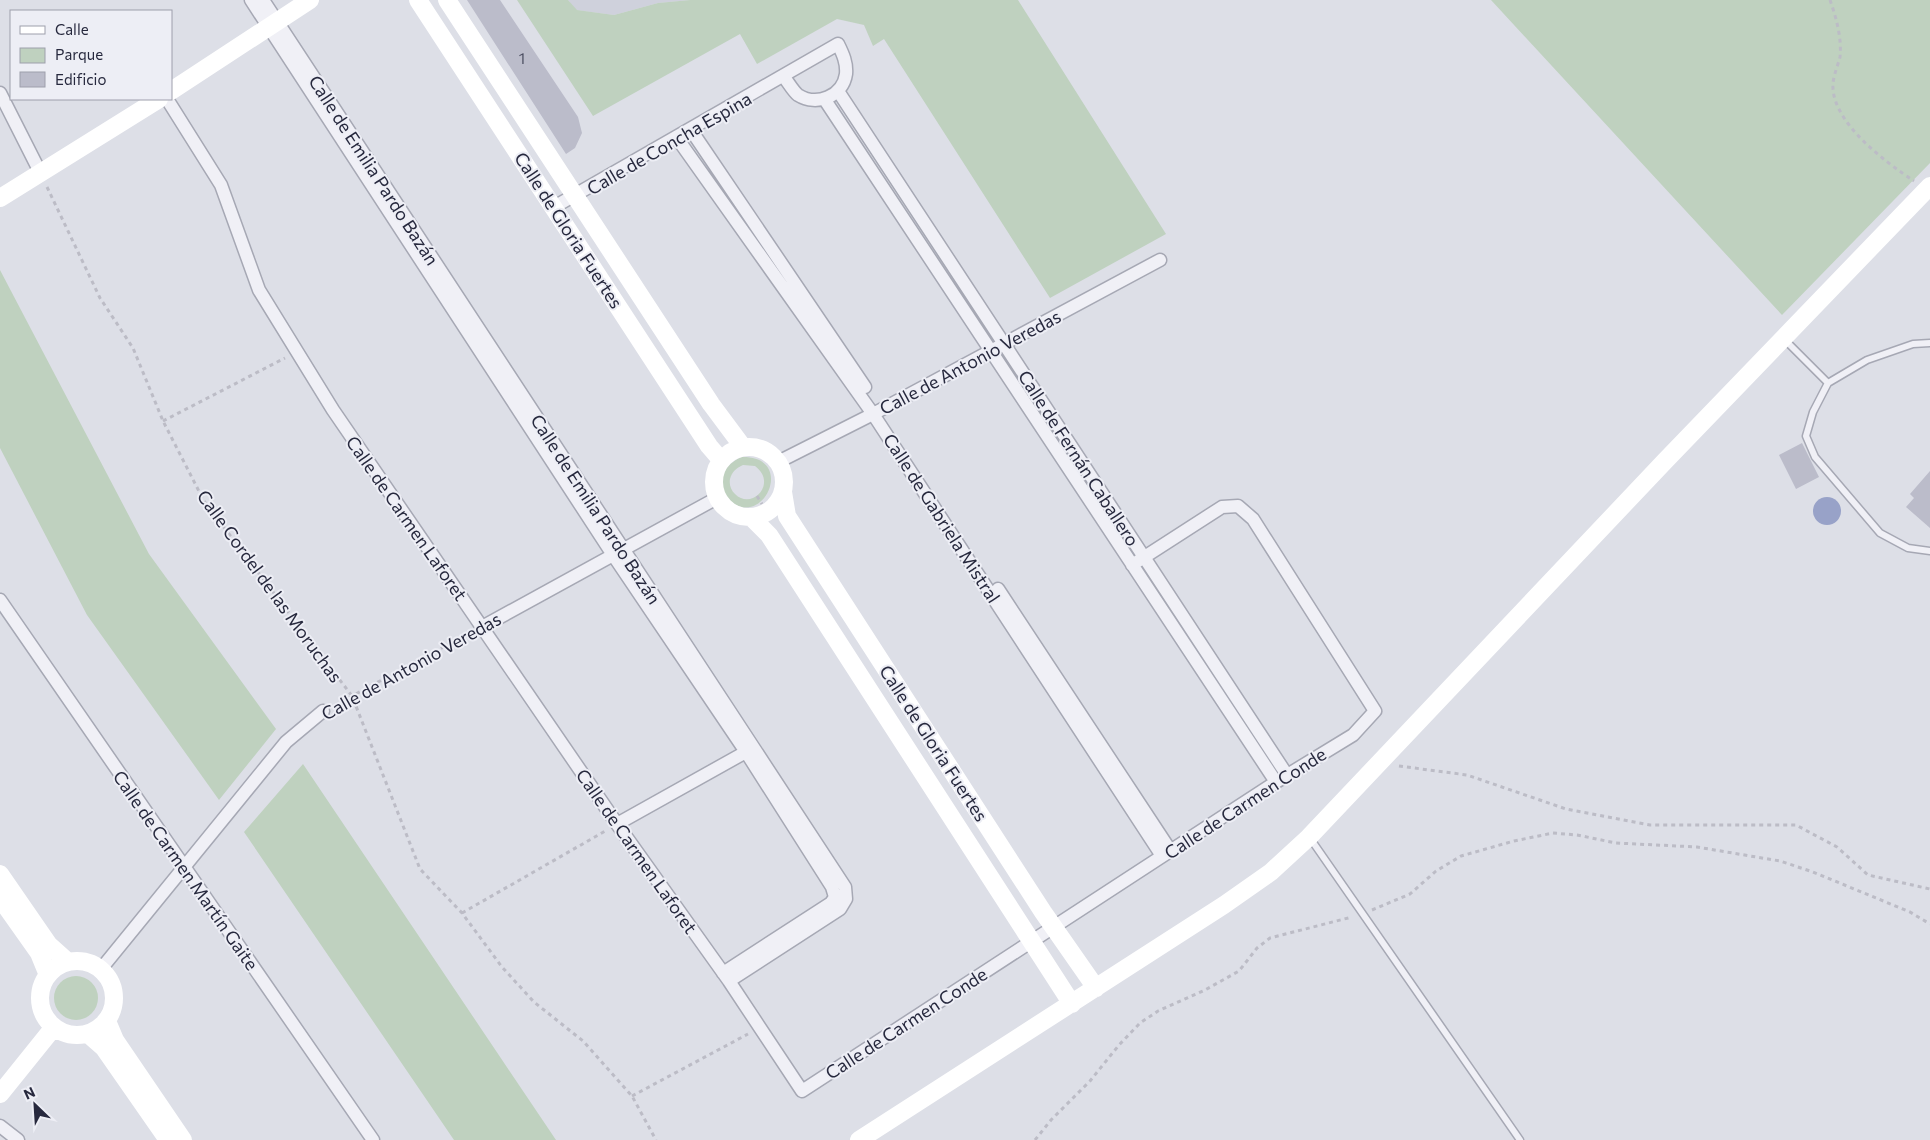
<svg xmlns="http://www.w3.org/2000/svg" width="1930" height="1140" font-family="Commissioner,sans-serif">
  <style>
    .built { fill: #cfd1dc }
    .green { fill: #bfd1bf; fill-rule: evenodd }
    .water { fill: #98a2c8 }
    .building { fill: #bbbcca }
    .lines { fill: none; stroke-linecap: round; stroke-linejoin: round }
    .lane-casing { stroke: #a6a8b4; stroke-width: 9 }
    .street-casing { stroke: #a6a8b4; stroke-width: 15 }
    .path { stroke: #bcbcc6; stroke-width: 3; stroke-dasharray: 4 4; stroke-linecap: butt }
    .lane { stroke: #f0f0f6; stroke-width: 6 }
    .street { stroke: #f0f0f6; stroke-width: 12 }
    .secondary { stroke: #fff; stroke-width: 18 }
    .labels { text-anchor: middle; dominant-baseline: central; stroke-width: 4; stroke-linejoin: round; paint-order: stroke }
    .number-label { font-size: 15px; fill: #4c4e61 }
    .street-label { font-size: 18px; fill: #27293e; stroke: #edeef5 }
  </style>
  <rect width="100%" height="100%" fill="#dddfe7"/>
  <path class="built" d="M568,0h122l-32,3 -44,12 -38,-5z"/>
  <path class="green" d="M517,0h51l9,10 37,5 44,-12 32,-3h328l148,234 -116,64 -166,-259 -11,7 -9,-21 -27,-6 -80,45 -17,-30 -147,82z
    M1491,0h439v163l-148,152z
    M0,270l149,284 127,175 -57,71 -132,-185 -87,-167z
    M742,457c55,-1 21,74 -13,43 -16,-16 -4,-37 13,-43zM743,465l12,1c23,17 -3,45 -20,28 -4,-4 -6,-9 -5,-15 2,-7 6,-11 13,-14z
    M303,764l253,376h-102l-210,-308z
    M54 998a22 22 0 1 1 44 0a22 22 0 1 1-44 0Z"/>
  <path class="water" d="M1813 511a14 14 0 1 1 28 0a14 14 0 1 1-28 0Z"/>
  <path class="building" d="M467,0h33l78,117 4,16 -7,15 -9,6z
    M1802,443l17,34 -23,12 -17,-34z
    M1930,471v57l-24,-21 8,-9 -4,-4z"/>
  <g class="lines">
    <g class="lane-casing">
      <path id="lane" d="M1784,339l44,44
        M1930,343l-17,1 -46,16 -39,23 -15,29 -7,24 9,21 65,76 28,15 22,3
        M1310,838l210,302"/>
    </g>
    <g class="street-casing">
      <path id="street" d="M251,0l362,555 133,197 86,135 3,10 -4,6 -108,70
        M263,0l582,887 1,12 -6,10 -111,72
        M838,91l449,684
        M0,93l40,79
        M167,99l54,86 38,105 74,120 284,414 112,157 73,110 474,-309 77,-47 22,-24 -122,-192 -15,-13 -16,1 -90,58
        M825,100l451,682
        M691,130l174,257
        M677,138l196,276 289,442
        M554,207l284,-163c5,10 9,19 8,30 -3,22 -29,33 -48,21 -5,-4 -10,-13 -14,-18
        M778,462l95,-48 287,-154
        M998,589l172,261
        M0,600l373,540
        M482,627l235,-129
        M617,824l136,-76
        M101,969l185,-227 37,-31
        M0,1126l18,14"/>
    </g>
    <path class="path" d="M1830,0c6,17 12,38 10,57 -2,8 -6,17 -7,26 -3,38 52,79 81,98
      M47,187l53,111 33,50 30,73 41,80 148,195 68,173 42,44 40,54 32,35 49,39 49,55 24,44
      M163,421l122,-63
      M757,496l5,8
      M335,705l135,-72
      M1399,766l68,9 99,34 84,16h146l41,22 31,28 62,14
      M1372,910l38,-16 26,-23 25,-15 53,-15 39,-8 24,2 39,8 81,4 83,14 33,11 97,40 20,12
      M462,913l145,-83
      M632,1096l116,-62
      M1035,1140l16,-20 39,-39 29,-36 21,-22 18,-12 47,-21 34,-19 18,-23 13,-10 82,-21"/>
    <use href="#lane" class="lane"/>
    <use href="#street" class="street"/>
    <path class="secondary" d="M418,0l291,446 12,14
      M447,0l264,404 32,43
      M171,91l139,-91
      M0,198l159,-99
      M714 482a35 35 0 1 1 70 0a35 35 0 1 1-70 0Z
      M783,492l4,24 256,396 53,76
      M751,517l18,18 303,469
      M0,874l49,71 19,17
      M0,898l39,55 9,22
      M40 998a37 37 0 1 1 74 0a37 37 0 1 1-74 0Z
      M107,1021l8,19 68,100
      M88,1034l16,14 64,92
      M0,1094l54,-67
      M859,1140l365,-235 47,-33 38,-35 356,-376 265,-275"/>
  </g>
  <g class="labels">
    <g class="number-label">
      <text x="522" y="58">1</text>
    </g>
    <g class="street-label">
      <text transform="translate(669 143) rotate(-30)">Calle de Concha Espina</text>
      <text transform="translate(374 170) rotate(57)">Calle de Emilia Pardo Bazán</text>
      <text transform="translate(569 230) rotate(57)">Calle de Gloria Fuertes</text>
      <text transform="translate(970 362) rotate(-28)">Calle de Antonio Veredas</text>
      <text transform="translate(1079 458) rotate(57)">Calle de Fernán Caballero</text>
      <text transform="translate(596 509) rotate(57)">Calle de Emilia Pardo Bazán</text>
      <text transform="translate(407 518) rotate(55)">Calle de Carmen Laforet</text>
      <text transform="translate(942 518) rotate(57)">Calle de Gabriela Mistral</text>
      <text transform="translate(270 586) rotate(54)">Calle Cordel de las Moruchas</text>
      <text transform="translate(411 666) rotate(-29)">Calle de Antonio Veredas</text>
      <text transform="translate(934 743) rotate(57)">Calle de Gloria Fuertes</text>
      <text transform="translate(1245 803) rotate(-33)">Calle de Carmen Conde</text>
      <text transform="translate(637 851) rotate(55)">Calle de Carmen Laforet</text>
      <text transform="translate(186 870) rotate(55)">Calle de Carmen Martín Gaite</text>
      <text transform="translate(906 1023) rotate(-33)">Calle de Carmen Conde</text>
    </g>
  </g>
  <rect x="10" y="10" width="162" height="90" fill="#edeef5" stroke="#9e9fac"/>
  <rect x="20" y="26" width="25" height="8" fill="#ffffff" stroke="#9e9fac"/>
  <text x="55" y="35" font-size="15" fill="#27293e">Calle</text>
  <rect x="20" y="48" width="25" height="15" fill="#bfd1bf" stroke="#9e9fac"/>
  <text x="55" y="60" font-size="15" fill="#27293e">Parque</text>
  <rect x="20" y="72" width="25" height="15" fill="#bbbcca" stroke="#9e9fac"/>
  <text x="55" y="85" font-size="15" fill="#27293e">Edificio</text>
  <g transform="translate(35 1105) rotate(335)" stroke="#edeef5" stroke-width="4" paint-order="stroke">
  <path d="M0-4L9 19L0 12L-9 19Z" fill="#27293e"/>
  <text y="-8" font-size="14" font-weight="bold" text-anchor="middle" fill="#27293e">N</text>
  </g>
</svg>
